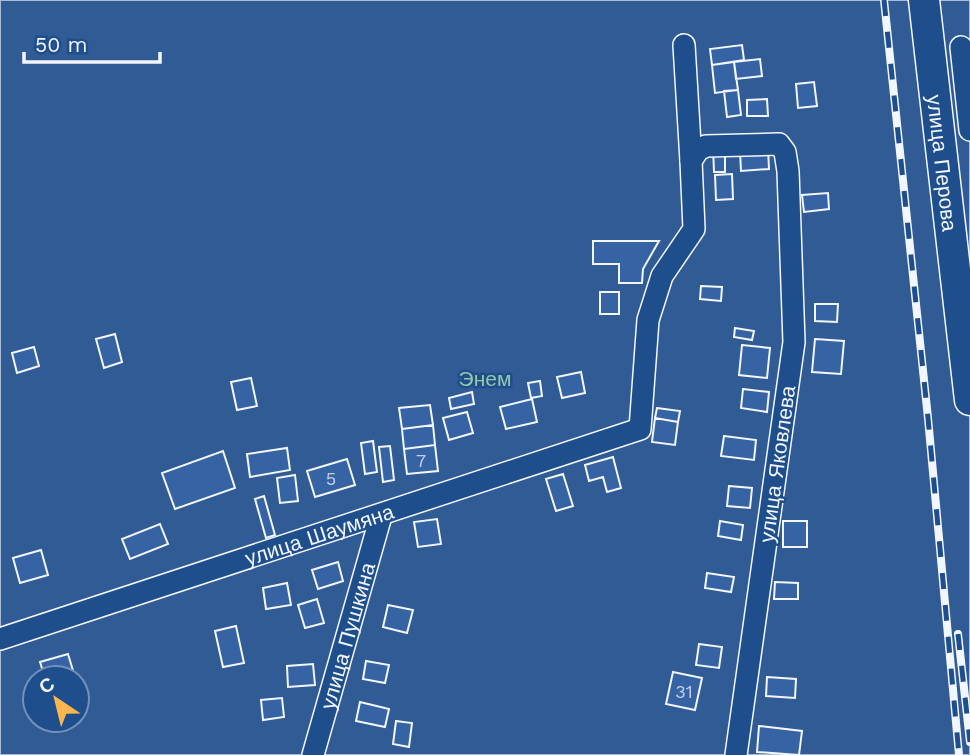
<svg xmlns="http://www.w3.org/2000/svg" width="970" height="755" font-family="'Work Sans',sans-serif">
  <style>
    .green { fill: #305b95; stroke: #a8bbd7; stroke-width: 2; fill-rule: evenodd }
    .building { fill: #3563a3; stroke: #f2f6ff; stroke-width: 2 }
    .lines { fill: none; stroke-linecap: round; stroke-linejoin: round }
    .minor-casing { stroke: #f2f6ff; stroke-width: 24 }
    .highway-casing { stroke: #f2f6ff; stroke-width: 33 }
    .minor { stroke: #1f4e8c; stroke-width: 21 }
    .highway { stroke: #1f4e8c; stroke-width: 30 }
    .rail-casing { stroke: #f2f6ff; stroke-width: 8 }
    .rail { stroke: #1f4e8c; stroke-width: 5; stroke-dasharray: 16; stroke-linecap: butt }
    .labels { text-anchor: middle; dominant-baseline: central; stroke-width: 5; stroke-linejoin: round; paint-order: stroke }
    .number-label { font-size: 18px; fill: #c3d1e8 }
    .street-label { font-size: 21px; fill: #f2f6ff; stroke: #1f4e8c }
    .park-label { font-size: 21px; fill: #97c8a6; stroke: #1f4e8c }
  </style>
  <rect width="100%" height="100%" fill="#1f4e8c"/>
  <path class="green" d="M0,0h970v755h-970zM35,678h42v42h-42z"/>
  <path class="building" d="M742,45l2,15 -32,5 -2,-16z
    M760,59l2,17 -26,3 -2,-17z
    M734,62l4,28 -23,3 -3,-28z
    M814,82l3,24 -19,2 -2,-24z
    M738,90l3,25 -14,2 -3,-26z
    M767,99l1,17h-21v-16z
    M713,147h12v25h-11z
    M768,149l1,20 -28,2 -1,-20z
    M732,174l1,25 -17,1 -1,-25z
    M828,193l1,16 -25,3 -2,-17z
    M593,241h66l-16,28 -1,14h-23v-19h-26z
    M701,286l21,1 -1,14 -21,-2z
    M600,292h19v22h-19z
    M815,304h23l-1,18 -22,-1z
    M735,328l19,3 -2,9 -18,-3z
    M115,334l7,28 -18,6 -8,-29z
    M815,339l29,2 -3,33 -29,-2z
    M742,345l28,3 -3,30 -28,-3z
    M34,347l5,19 -22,7 -5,-20z
    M581,372l4,21 -23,5 -5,-21z
    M251,378l6,28 -20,4 -6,-28z
    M540,381l2,15 -11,2 -3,-15z
    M743,389l26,3 -2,20 -26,-4z
    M472,392l2,12 -23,5 -2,-11z
    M532,399l5,23 -31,7 -6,-22z
    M430,405l3,20 -31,4 -3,-21z
    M657,408l23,3 -2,11 -23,-4z
    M467,412l6,21 -24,7 -6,-22z
    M655,418l23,4 -3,23 -23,-3z
    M433,425l2,20 -31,4 -2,-20z
    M724,436l32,4 -2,20 -33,-4z
    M373,441l4,31 -12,2 -4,-31z
    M435,445l3,26 -31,3 -3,-25z
    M390,446l4,34 -11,2 -4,-35z
    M287,448l3,22 -40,7 -3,-23z
    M223,451l12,37 -60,21 -13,-36z
    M613,457l8,31 -14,4 -4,-15 -14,4 -4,-16z
    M347,459l8,26 -40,12 -8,-26z
    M563,474l10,32 -17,5 -10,-32z
    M295,475l3,26 -18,2 -3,-25z
    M729,486l23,2 -2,20 -23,-2z
    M264,496l11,39 -9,3 -11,-39z
    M437,519l4,25 -23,3 -4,-25z
    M720,521l23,4 -2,15 -23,-4z
    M783,521h24v26h-24z
    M160,524l8,20 -38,15 -8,-20z
    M41,550l7,25 -28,8 -7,-25z
    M338,562l5,19 -25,8 -6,-19z
    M707,573l27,4 -3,15 -26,-4z
    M775,582l23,1v16h-24z
    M287,583l4,22 -25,4 -3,-21z
    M317,599l7,24 -19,5 -7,-23z
    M388,605l25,5 -6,23 -24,-6z
    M236,626l8,37 -21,4 -8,-36z
    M699,644l23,3 -3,21 -23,-3z
    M68,654l6,20 -14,4h-15l-5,-16z
    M366,661l23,4 -4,18 -22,-4z
    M313,664l2,21 -27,2 -1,-21z
    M673,672l29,6 -7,32 -29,-6z
    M767,677l29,2 -1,19 -29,-2z
    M282,698l2,19 -21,3 -2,-20z
    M360,702l29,7 -4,18 -29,-6z
    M396,721l16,2 -3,24 -16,-3z
    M759,726l43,5 -3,24 -42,-3z"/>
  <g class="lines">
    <g class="minor-casing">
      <g id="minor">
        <path d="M684,45l7,116"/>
        <path d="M961,47l9,83"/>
        <path id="s1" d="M0,639l640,-210 8,-109 14,-44 32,-47 -3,-68 7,-11 8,-4 73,-2 6,8 3,19 6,171 -58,413"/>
        <path id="s2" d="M313,755l68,-239"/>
      </g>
    </g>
    <g class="highway-casing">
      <g id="highway">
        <path id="s3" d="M924,0l46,400"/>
      </g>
    </g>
    <use href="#minor" class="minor"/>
    <use href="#highway" class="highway"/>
    <g class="rail-casing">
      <path id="rail" d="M884,0l44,418 31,337
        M958,634l12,108"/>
    </g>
    <use href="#rail" class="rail"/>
  </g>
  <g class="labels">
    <g class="number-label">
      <text x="421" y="460">7</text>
      <text x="331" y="478">5</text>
      <text x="684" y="691">31</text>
    </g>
    <g class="street-label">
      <text stroke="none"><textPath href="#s3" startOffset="164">улица Перова</textPath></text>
      <text transform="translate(777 464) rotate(-82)">улица Яковлева</text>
      <text stroke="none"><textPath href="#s1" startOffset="336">улица Шаумяна</textPath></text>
      <text stroke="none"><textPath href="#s2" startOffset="124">улица Пушкина</textPath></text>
    </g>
    <g class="park-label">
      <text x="485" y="378">Энем</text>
    </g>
  </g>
  <g transform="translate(56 699) rotate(325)"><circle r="33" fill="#1f4e8c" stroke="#7391ba" stroke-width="2"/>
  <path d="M0-5L12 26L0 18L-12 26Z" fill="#ffb74d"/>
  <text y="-10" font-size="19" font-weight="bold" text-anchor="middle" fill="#f2f6ff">С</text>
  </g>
  <path d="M24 52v10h136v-10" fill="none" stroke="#f2f6ff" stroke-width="3.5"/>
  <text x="35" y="52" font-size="21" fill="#f2f6ff" stroke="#1f4e8c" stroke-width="5" paint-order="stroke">50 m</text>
</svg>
